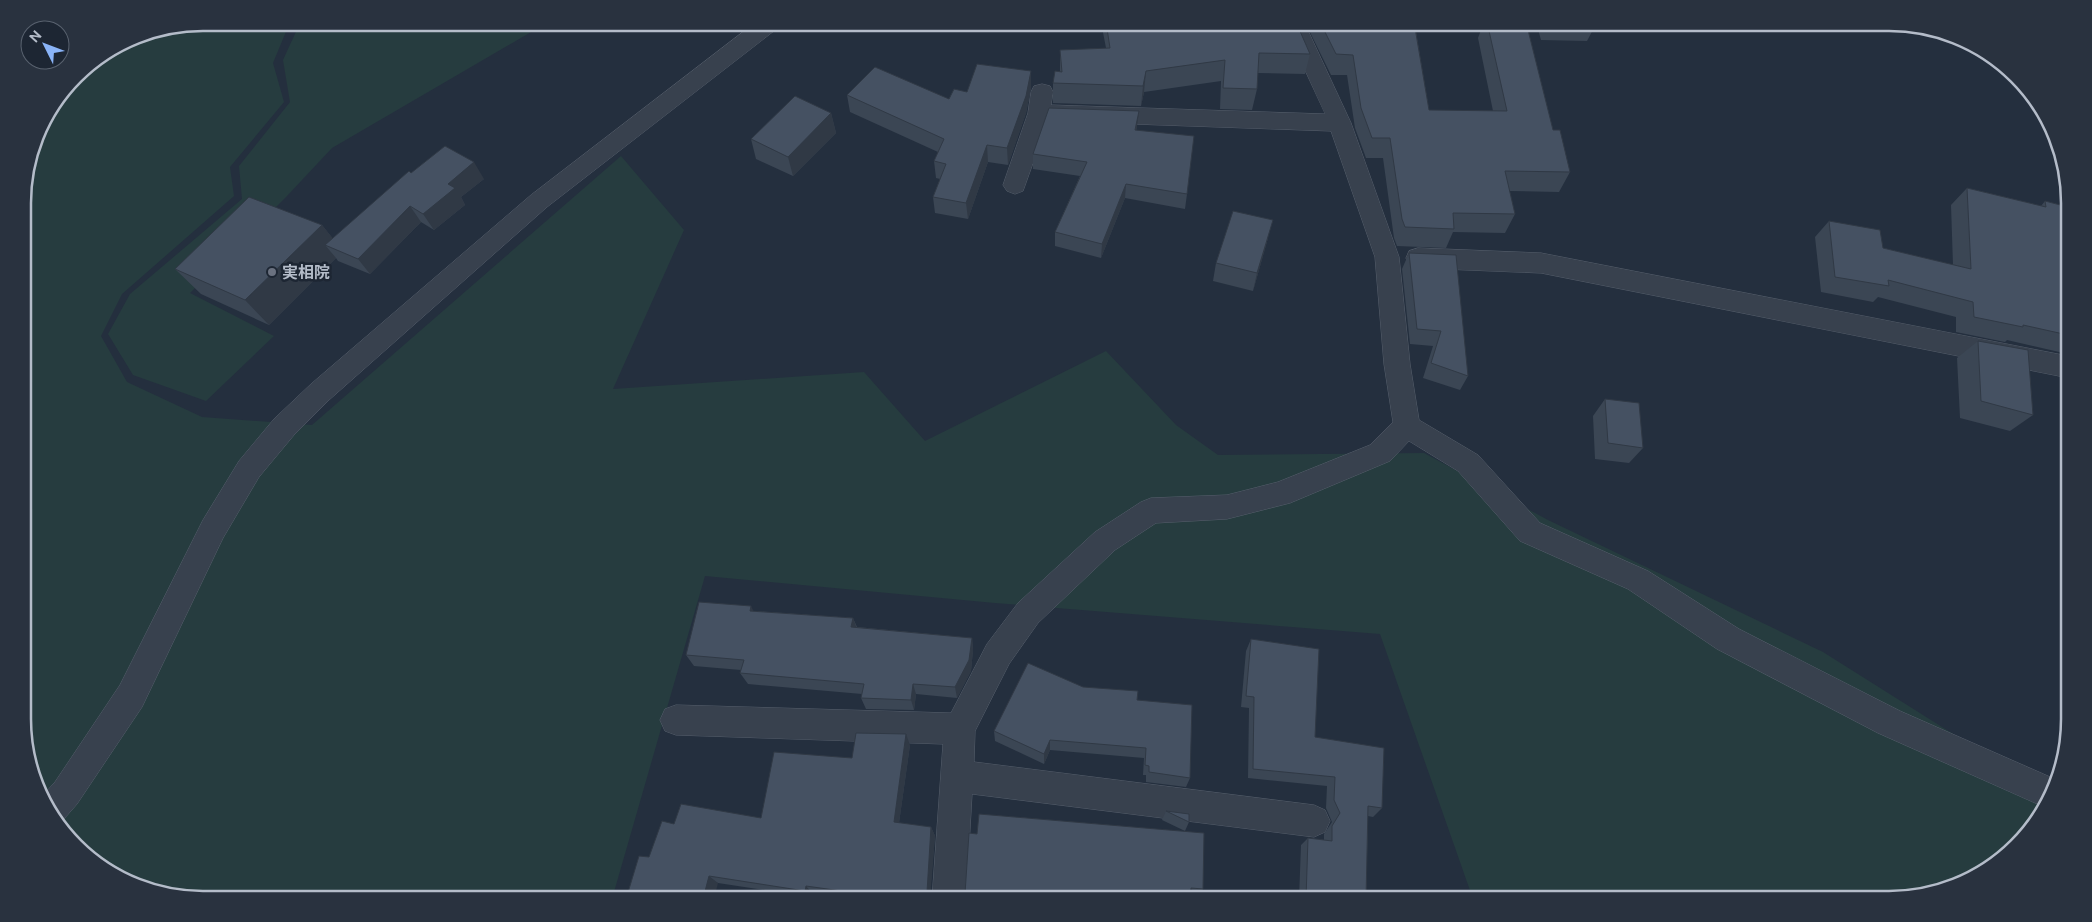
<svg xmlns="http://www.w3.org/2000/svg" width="2092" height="922" font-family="Ubuntu,'Noto Sans JP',sans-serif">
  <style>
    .green { fill: #263c3f }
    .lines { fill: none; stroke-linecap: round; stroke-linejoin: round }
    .minor-casing { stroke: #565f6c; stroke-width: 1 }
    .minor { fill: #38414e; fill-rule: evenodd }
    .wall { fill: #3b4654 }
    .shaded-wall { fill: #303945 }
    .building { fill: #455162; stroke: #303945 }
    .worship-dot { fill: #6b7280; stroke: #1d2633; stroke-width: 2 }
    .labels { text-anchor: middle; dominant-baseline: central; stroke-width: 5; stroke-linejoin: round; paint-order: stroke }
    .poi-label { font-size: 16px; font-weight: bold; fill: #b4bcc9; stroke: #1d2633; text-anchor: start }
    .rim { fill: none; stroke: #b4bcc9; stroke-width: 2.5 }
  </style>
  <rect width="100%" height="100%" fill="#242f3e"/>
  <path class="green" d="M290,22l-17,41 11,39 -54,65 4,29 -112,98 -21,42 26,46 75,35 110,8 309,-269 63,74 -71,159 251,-17 61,69 181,-90 70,74 42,30 206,-2 124,67 275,132 227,143 -51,67 -52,28 -47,9h-427l-93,-265 -385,-31 -290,-27 -93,323h-409l-69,-13 -74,-57 -36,-86 -1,-552 18,-68 43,-55 50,-32 69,-13z
    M518,22l20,6 -206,120 -45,48 -97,97 84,43 -68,65 -73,-26 -25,-41 22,-40 112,-95 -3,-33 51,-64 -7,-42 17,-37z"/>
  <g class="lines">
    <g class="minor-casing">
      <path id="minor" d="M756,22h25l-2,5 -232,180 -218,193 -35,35 -35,42 -36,61 -81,169 -65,97 -14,16 -6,3 -12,-30 10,-11 65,-97 83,-165 36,-59 35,-42 37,-35 220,-189z
        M1283,22h21l47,101 48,134 11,107 9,56 59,35 62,68 108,48 91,58 161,82 157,69 -1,8 -14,18 -164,-73 -161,-84 -89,-60 -108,-48 -62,-70 -49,-30 -19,20 -100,42 -63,16 -71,4 -41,27 -77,73 -29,41 -34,67 -1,31 340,43 11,5 5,11 -5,11 -11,5 -342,-43 -6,105h-34l11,-155 -267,-9 -11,-4 -5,-11 5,-11 11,-4 275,8 36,-69 31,-41 77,-71 46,-30 10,-4 76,-3 51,-13 92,-37 23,-23 -9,-58 -9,-107 -44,-126 -283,-10 -25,70 -8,3 -8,-3 -4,-6 25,-72 3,-21 3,-6 8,-2 8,2 3,6 -2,13 274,9z
        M1418,248l123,5 527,103 1,22 -528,-105 -123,-5 -9,-3 -3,-7 3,-7z"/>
    </g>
    <use href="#minor" class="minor"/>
  </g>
  <path class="wall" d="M1101,22h195l14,32 -5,20 -48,-1v16l-5,21 -32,-1 1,-28 -77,11 -3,14 -88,-3v-20l7,-11v-22l46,-2z
    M1305,22h117l-4,10h-2l13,78 64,1 -15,-73 6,-16h42l27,108 17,42 -11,20 -50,-1 6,23 -10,19 -52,-1 -7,16 -49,-2 -3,-8 -11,-80h-17l-11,-30 -8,-53h-16z
    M1536,22h59l1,2 -9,17 -46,-1z
    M1031,71v17l-5,25 -18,52 -20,-3 -20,57 -33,-6 -2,-16 7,-18 -4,-1 -2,-17 4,-9 -88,-40 -3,-17 102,4 18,-7z
    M831,113l5,20 -43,43 -37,-17 -5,-20z
    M1137,126l-1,5 51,63 -2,15 -60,-11 -24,60 -46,-12v-14l25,-56 -47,-7v-15z
    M411,173l73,6 -23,18 4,8 -31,25 -13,-8 -51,52 -32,-13 -2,-3 -67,67 -68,-31 -26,-25 147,-44 11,14z
    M1967,188l74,18 4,-5 23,6v147l-61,-14 -2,2 -49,-10v-15l-78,-20 -5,5 -52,-10 -6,-55 14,-16 54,27 70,17 -2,-60z
    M1268,238l-15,53 -40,-10 3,-18z
    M1409,253l59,123 -8,14 -37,-12 10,-32 -23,-2 -8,-75z
    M1978,341l55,74 -23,16 -50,-13 -3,-60z
    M1605,399l38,49 -14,15 -34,-4 -2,-43z
    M754,611l99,7 4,9 115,11 1,12 -2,21 -14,27 -41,-4 -2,16 -48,-1 -5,-11 1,-4 -114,-10 -8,-11 1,-3 -47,-4 -8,-11z
    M1251,639l64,98 67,71 -9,9 -5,-1 -2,83h-67l2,-54 7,-7 16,2v-6l8,-12 -6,-14 1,-22 -79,-8 1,-70 -8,-1 5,-56z
    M1083,687l54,13 53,78 -4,9 -40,-5v-7h-3l1,-17 -94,-8 -6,14 -49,-23 -1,-10z
    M910,745l-11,78 32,4 4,9 -5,58h35l4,-61 234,56 -5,7 -7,-1v4h-334l-45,-6 -1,4 -93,-14 -69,-26 25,-33 87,-6 91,-60z
    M1166,811l23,11 -4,9 -23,-11z"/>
  <path class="shaded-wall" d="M1031,71v17l-5,25 -18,52 -1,-17z
    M1146,71l-2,21 -3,14 2,-20z
    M1139,111l-2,15 -3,20 1,-16z
    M831,113l5,20 -43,43 -5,-19z
    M987,145l1,17 -20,57 -2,-16z
    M474,162l10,17 -23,18 4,8 -31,25 -11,-16 25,-30z
    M1126,184l-1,14 -24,60 1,-14z
    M410,206l11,16 -51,52 -12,-15z
    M1273,220l-5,18 -15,53 4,-18z
    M322,225l21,26 -18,-6 11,13 -67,67 -24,-25z
    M751,606l6,12 -7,-7z
    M853,618l4,11 -6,-2z
    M972,638l1,12 -2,21 -14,27 -2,-11z
    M913,684l3,10 -2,16 -3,-10z
    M906,734l4,11 -12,85 -4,-8z
    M1050,740v10l-6,14v-10z
    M931,827l4,9 -5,63 -3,-7z
    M709,876l9,7 -4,16h-11z
    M806,886l6,7 -1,4 -6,-6z"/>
  <path class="building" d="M1106,22h190l14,32 -51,-1 -2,36 -34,-1 2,-28 -79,11 -3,15 -90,-3 2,-12 7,1 -2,-22 50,-2z
    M1320,22h94l15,88 78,1 -20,-89h39l27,108h7l10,42 -65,-1 10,43 -62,-1 1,16 -49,-2 -3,-8 -12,-81h-18l-11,-30 -8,-53 -17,-1z
    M1595,22l1,2 -48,-2z
    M977,64l54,7 -5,25 -19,52 -20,-3 -21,58 -33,-6 13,-33 -12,-3 10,-22 -97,-44 28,-28 74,32 5,-10 13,3z
    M795,96l36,17 -43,44 -37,-18z
    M1049,108l90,3 -4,19 59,6 -7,58 -61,-10 -24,60 -47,-12 32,-70 -54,-8z
    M445,146l29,16 -26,22 7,4 -32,26 -13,-8 -52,53 -33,-14 84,-74 2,2z
    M1967,188l79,19 -1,-6 23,6v128l-45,-10v2l-49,-10 -1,-15 -85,-22 1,6 -54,-9 -6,-56 51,9 3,18 88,21z
    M249,197l73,28 -77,75 -70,-31z
    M1233,211l40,9 -16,53 -41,-10z
    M1409,253l47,2 12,121 -37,-13 10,-32 -24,-2z
    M1978,341l50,9 5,65 -52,-14z
    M1605,399l34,4 4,45 -35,-5z
    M699,602l52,4 -1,5 103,7 -2,9 121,11 -3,22 -14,27 -42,-3 -2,16 -50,-2 3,-14 -124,-11 4,-13 -58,-5z
    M1251,639l68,10 -4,88 69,11 -2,60 -14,-2 -2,93h-60l2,-61 24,3v-15l8,-13 -6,-13 1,-23 -82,-8 1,-72 -8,-1z
    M1028,663l55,24 55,4 -1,9 55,5 -2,73 -41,-6v-6l-4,-1 1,-17 -96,-8 -6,14 -50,-23z
    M856,733l50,1 -12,88 37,5 -4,65 2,2h36l4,-61 8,1 2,-20 225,19 -1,56 -12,-1v11h-293l-92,-13 -1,5 -96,-15 -6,23h-77l13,-43 10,1 13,-36 12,3 7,-20 80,14 13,-66 78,6z
    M1166,811l23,3v8z"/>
  <circle class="worship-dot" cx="272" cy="272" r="5"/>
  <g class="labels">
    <g class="poi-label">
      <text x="282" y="272">実相院</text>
    </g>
  </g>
  <path d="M0 0H2092V922H0ZM203 31H1889A172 172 0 0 1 2061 203V719A172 172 0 0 1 1889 891H203A172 172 0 0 1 31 719V203A172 172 0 0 1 203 31Z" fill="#29323f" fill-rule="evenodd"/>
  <path class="rim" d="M203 31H1889A172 172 0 0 1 2061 203V719A172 172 0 0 1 1889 891H203A172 172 0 0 1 31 719V203A172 172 0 0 1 203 31Z"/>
  <g transform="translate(45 45) rotate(312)"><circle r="24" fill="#1d2633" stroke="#59626f"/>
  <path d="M0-4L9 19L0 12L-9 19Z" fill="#8ab4f8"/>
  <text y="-8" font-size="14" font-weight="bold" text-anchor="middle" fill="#b4bcc9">N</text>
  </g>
</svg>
